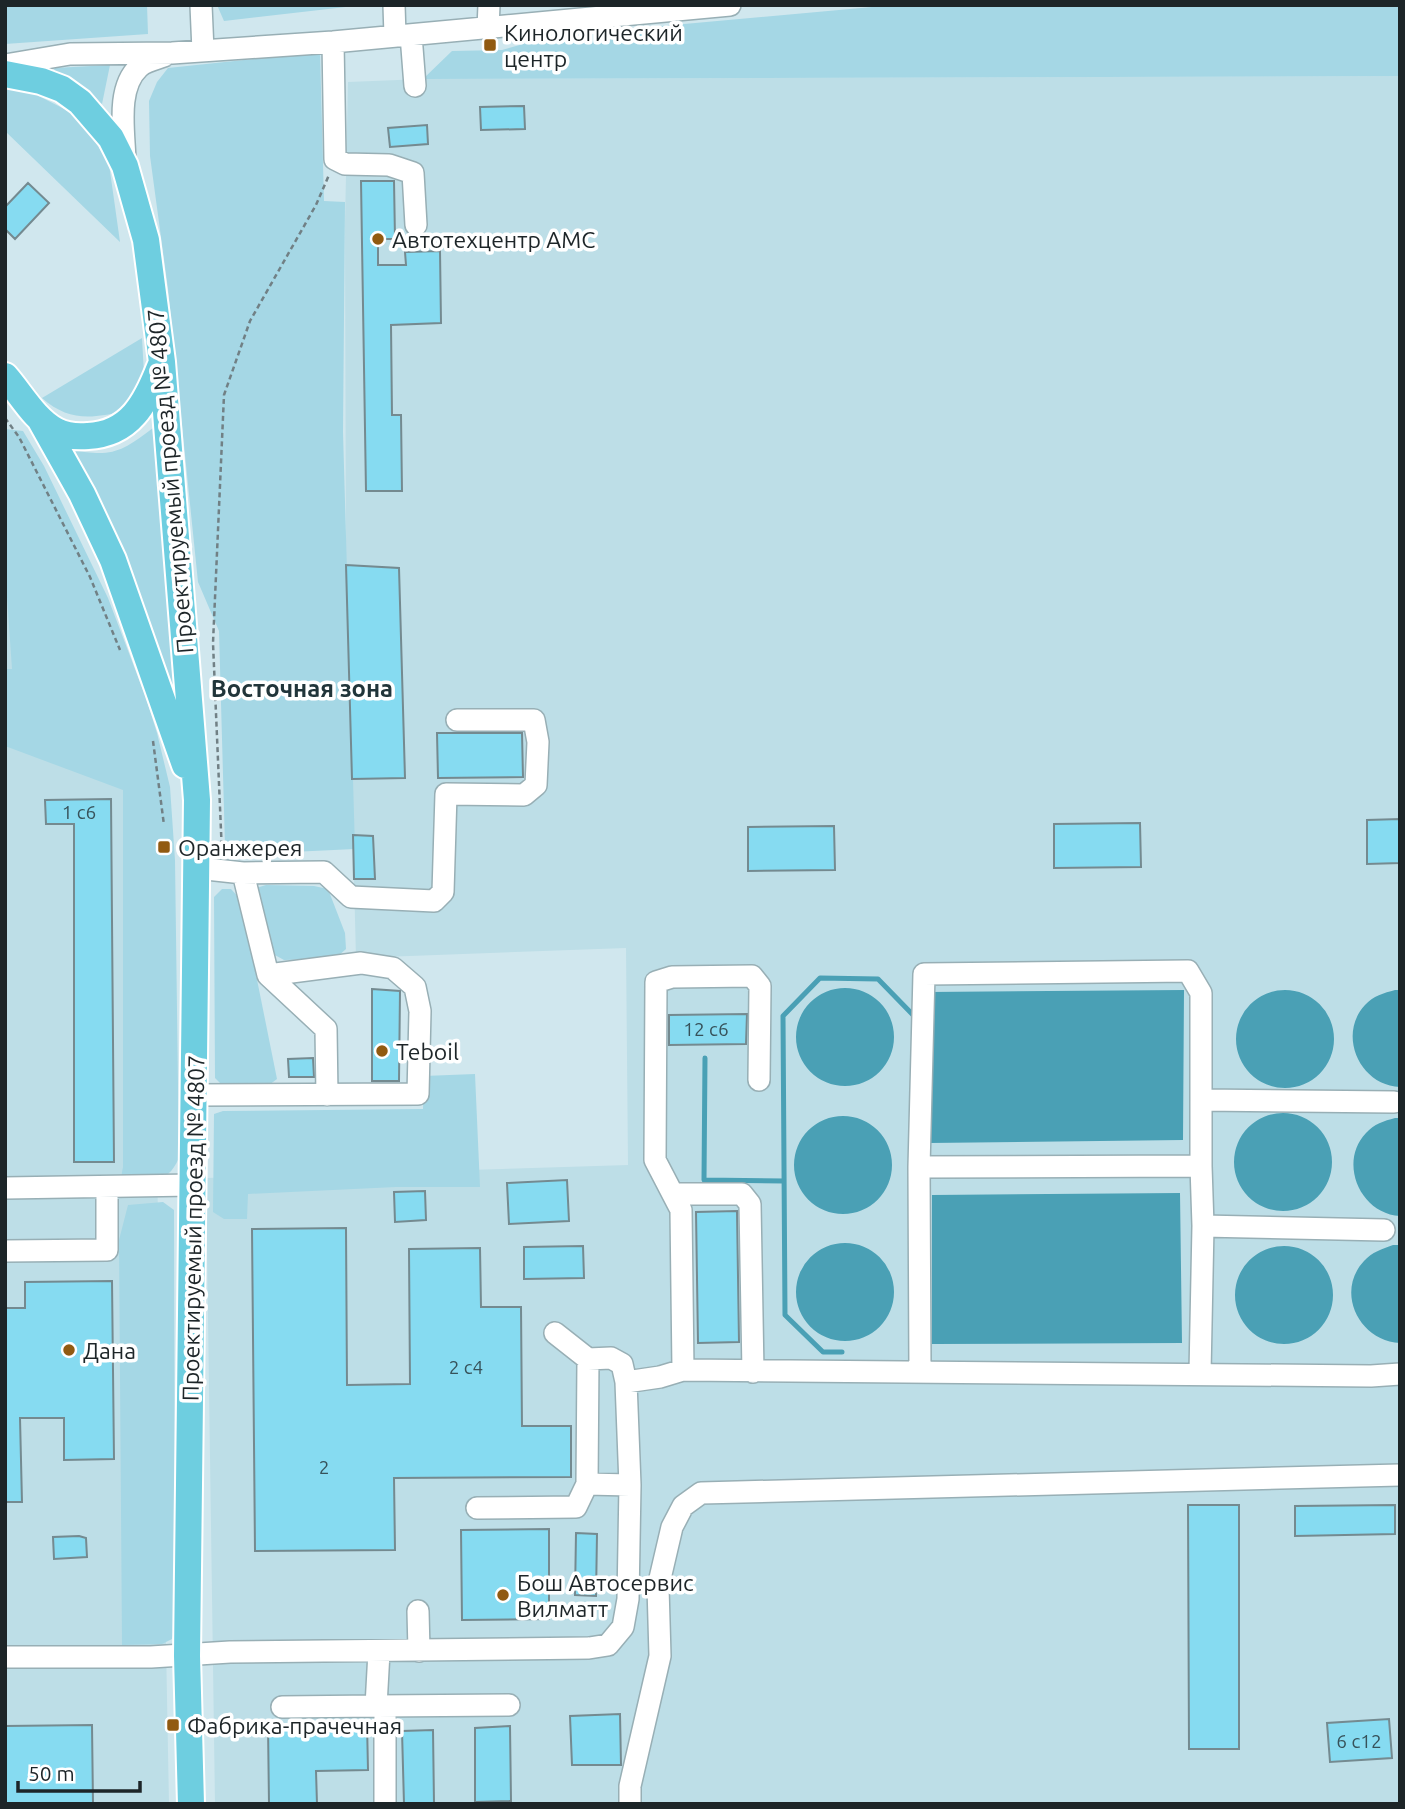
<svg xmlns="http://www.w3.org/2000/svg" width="1405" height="1809" font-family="Ubuntu,sans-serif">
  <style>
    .built { fill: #bddee7 }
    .green { fill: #a5d7e5 }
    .water { fill: #4aa0b5 }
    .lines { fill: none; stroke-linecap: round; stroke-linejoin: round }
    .stream { stroke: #4aa0b5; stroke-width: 5 }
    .building { fill: #86dbf1; stroke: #748a90; stroke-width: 2 }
    .minor-casing { stroke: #98afb5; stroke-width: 24 }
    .major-casing { stroke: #fff; stroke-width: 30 }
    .path { stroke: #718085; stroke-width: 2.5; stroke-dasharray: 5 3.5; stroke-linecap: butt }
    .minor { stroke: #fff; stroke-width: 21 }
    .major { stroke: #6ecee0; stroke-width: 26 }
    .poi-dot { fill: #915a11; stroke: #fff; stroke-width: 2.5 }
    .labels { text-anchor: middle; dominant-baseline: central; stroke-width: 7; stroke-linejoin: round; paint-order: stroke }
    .number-label { font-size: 19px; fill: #37525a }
    .poi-label { font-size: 23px; fill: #1d2528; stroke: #fff; text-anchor: start }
    .street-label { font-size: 23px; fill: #1d2528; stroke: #fff }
    .neighbourhood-label { font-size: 24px; font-weight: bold; fill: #21353a; stroke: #fff }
  </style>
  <rect width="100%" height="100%" fill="#d0e7ee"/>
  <path class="built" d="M1400,76v1728h-1185l-9,-626 422,-13 -2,-217 -270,10 -10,-393 -1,-343 3,-140 75,-3z
    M5,436l111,277 36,183 17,908h-164z"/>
  <path class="green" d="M5,5h142l1,29 -143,10z
    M217,5h146l-139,16z
    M894,5h506v71l-977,3 29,-28 50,-1 50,-14z
    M320,52l4,149 21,1 -2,230 12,417 -106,5 -24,-8 -6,-215 -21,-49 -30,-293 -18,-133 -1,-55 8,-19 11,-14z
    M110,65l-8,39 -49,-32 2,-4z
    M5,89l24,2 51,26 29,47 11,78 -115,-111z
    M142,338l2,36 -20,37c-33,8 -56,10 -82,-13z
    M153,428l23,270 -65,-169 -40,-79c41,7 49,3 82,-22z
    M5,429l18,2 21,35 64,132 38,100 11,35 13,54 5,73 4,298c-13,29 -31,23 -59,25l3,-16v-377l-118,-44v-77h7l-7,-101z
    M266,885l48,1 14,3 17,44 1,16 -9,8 -18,2 -35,1 -11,-6 -17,-66z
    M222,889h9l10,11 36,179 -8,6 -46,1 -8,-8 -1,-181z
    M475,1074l5,113h-84l-148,7 -1,25h-23l-11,-7 1,-98 9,-3 200,-2 1,-33z
    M163,1202l11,8 1,418 -3,11 -10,5 -40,1 -3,-405 9,-35z"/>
  <path class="water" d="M796 1037a49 49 0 1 1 98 0a49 49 0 1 1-98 0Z
    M1184,990l-1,150 -254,3v-151z
    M1395,990h5v97c-40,-1 -63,-52 -35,-82 8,-9 19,-12 30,-15z
    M1236 1039a49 49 0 1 1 98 0a49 49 0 1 1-98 0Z
    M1234 1162a49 49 0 1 1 98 0a49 49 0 1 1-98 0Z
    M794 1165a49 49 0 1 1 98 0a49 49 0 1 1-98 0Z
    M1395,1118h5v98c-40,-2 -62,-54 -34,-83 8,-9 18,-12 29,-15z
    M1180,1193l2,150 -250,1v-149z
    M796 1292a49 49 0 1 1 98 0a49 49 0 1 1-98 0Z
    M1393,1245h7v98c-41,-2 -65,-51 -36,-82 8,-9 18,-12 29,-16z
    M1235 1295a49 49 0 1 1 98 0a49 49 0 1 1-98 0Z"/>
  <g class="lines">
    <path class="stream" d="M705,1058l-1,122 80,1
      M842,1352h-19l-38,-37 -2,-299 37,-38 58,1 38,39"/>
  </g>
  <path class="building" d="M524,106l1,23 -44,1 -1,-23z
    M427,125l1,19 -38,3 -2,-19z
    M361,181h33l1,58h-17v26h28l-1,-13 35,-1 1,72 -50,2 1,90h9l1,76h-36z
    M28,183l21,20 -34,36 -10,-10v-22z
    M346,565l53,3 6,210 -53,1z
    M437,733h85l1,44 -85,1z
    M111,799l3,363h-40v-338h-28l-1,-24z
    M1400,819v44l-33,1v-44z
    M1140,823l1,44 -87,1v-44z
    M834,826l1,44 -87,1v-44z
    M353,835l20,1 2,43h-21z
    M372,989l28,2 -1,90h-27z
    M747,1014l-1,30 -77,1v-30z
    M313,1058l1,19h-25l-1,-18z
    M567,1180l2,41 -60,3 -2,-41z
    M425,1191l1,29 -31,2 -1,-30z
    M737,1211l2,131 -41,1 -2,-131z
    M346,1228l1,157 63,-1 -1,-135 71,-1 1,59h40l1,119h49v51l-177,1 1,72 -140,1 -3,-322z
    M583,1246l1,32 -60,1v-32z
    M112,1281l2,178 -50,1v-42h-44l2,84h-17v-194h20v-26z
    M1188,1505h51v244h-50z
    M1395,1505v29l-100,2v-30z
    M549,1529v90l-87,1 -1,-90z
    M576,1533l21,1 -1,62 -21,-1z
    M79,1536l7,2 1,19 -33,2 -1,-22z
    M620,1714l1,51h-49l-2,-49z
    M1389,1719l3,39 -62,4 -3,-39z
    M367,1723l1,47 -52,1 1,33h-48l-1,-79z
    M92,1725l1,79h-88v-78z
    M510,1726l1,75 -36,1v-74z
    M433,1730l1,74h-30l-2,-73z"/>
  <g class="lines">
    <g class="minor-casing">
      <path id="minor" d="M201,5l2,46
        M394,5l1,31
        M488,28l1,-23
        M411,35l4,51
        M333,42l2,117 10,5 44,1 24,8 3,52
        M5,65l65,-11 102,-1 161,-11 397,-37
        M125,164c0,-29 -10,-75 14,-97 6,-6 17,-8 25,-11
        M197,868l46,5 81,-1 27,25 83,4 9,-9 3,-98 78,1 12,-10 2,-43 -4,-22h-77
        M268,975l58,54 1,66
        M194,1095l224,-1 2,-83 -5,-24 -22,-19 -32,-5 -93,12 -25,-102
        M1201,1100l193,2
        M919,1167l282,-1
        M5,1188l188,-3
        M673,1194h69l8,10 3,168
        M5,1251l102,-1v-63
        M555,1333l33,26
        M683,1370l-2,-160 -26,-50 1,-178 16,-5 80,-1 8,10 -1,94
        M920,1371l-1,-204 5,-193 264,-3 13,22v173l2,60
        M1200,1373l3,-147 181,4
        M626,1382l34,-5 23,-7 688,6 29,-2
        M587,1484l43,1
        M418,1611l1,40
        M379,1652l-3,54 133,-1
        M5,1657h146l79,-5 359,-4 19,-3 15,-18 5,-28 2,-114 -4,-103 -4,-18 -11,-6 -23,1 -1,125 -11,23 -99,1
        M385,1706v98
        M282,1707l94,-1
        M630,1804v-18l30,-130 -2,-69 14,-60 11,-21 18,-13 699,-18"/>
    </g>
    <g class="major-casing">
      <path id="major" d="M5,74l36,7 21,8 18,13 31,36 14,28 21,74 16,122 35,438 -10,856 4,148
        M5,376c16,18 29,43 51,55 10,5 21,6 32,5 42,-2 58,-33 72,-69
        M40,419l42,75 31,66 72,205"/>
    </g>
    <path class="path" d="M5,418l14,19 71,140 30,73
      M153,741l11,84
      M222,854l-9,-211 11,-248 26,-74 66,-116 13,-30"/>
    <use href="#minor" class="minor"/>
    <use href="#major" class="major"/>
  </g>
  <g class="poi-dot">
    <rect x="483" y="38" width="14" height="14" rx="3.5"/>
    <circle cx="378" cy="239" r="7"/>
    <rect x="157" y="840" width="14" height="14" rx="3.5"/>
    <circle cx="382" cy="1051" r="7"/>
    <circle cx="69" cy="1350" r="7"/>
    <circle cx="503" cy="1595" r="7"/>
    <rect x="166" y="1718" width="14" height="14" rx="3.5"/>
  </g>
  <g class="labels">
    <g class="number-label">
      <text x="79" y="812">1 с6</text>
      <text x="706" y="1029">12 с6</text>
      <text x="466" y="1367">2 с4</text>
      <text x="324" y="1467">2</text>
      <text x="1359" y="1741">6 с12</text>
    </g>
    <g class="poi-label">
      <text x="504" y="32">Кинологический<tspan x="504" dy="26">центр</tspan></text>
      <text x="392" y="239">Автотехцентр АМС</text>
      <text x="178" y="847">Оранжерея</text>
      <text x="396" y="1051">Teboil</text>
      <text x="83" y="1350">Дана</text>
      <text x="517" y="1582">Бош Автосервис<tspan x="517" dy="26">Вилматт</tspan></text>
      <text x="187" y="1725">Фабрика-прачечная</text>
    </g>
    <g class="street-label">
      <text transform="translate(170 481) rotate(-95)">Проектируемый проезд № 4807</text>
      <text transform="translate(193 1228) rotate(-89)">Проектируемый проезд № 4807</text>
    </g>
    <g class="neighbourhood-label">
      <text x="302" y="688">Восточная зона</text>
    </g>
  </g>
  <rect width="1405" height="1809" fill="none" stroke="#1d2528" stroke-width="14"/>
  <path d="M18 1781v10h122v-10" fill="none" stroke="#1d2528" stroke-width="3.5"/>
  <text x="28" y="1781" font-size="21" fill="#1d2528" stroke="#ffffff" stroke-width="5" paint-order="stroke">50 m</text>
</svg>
